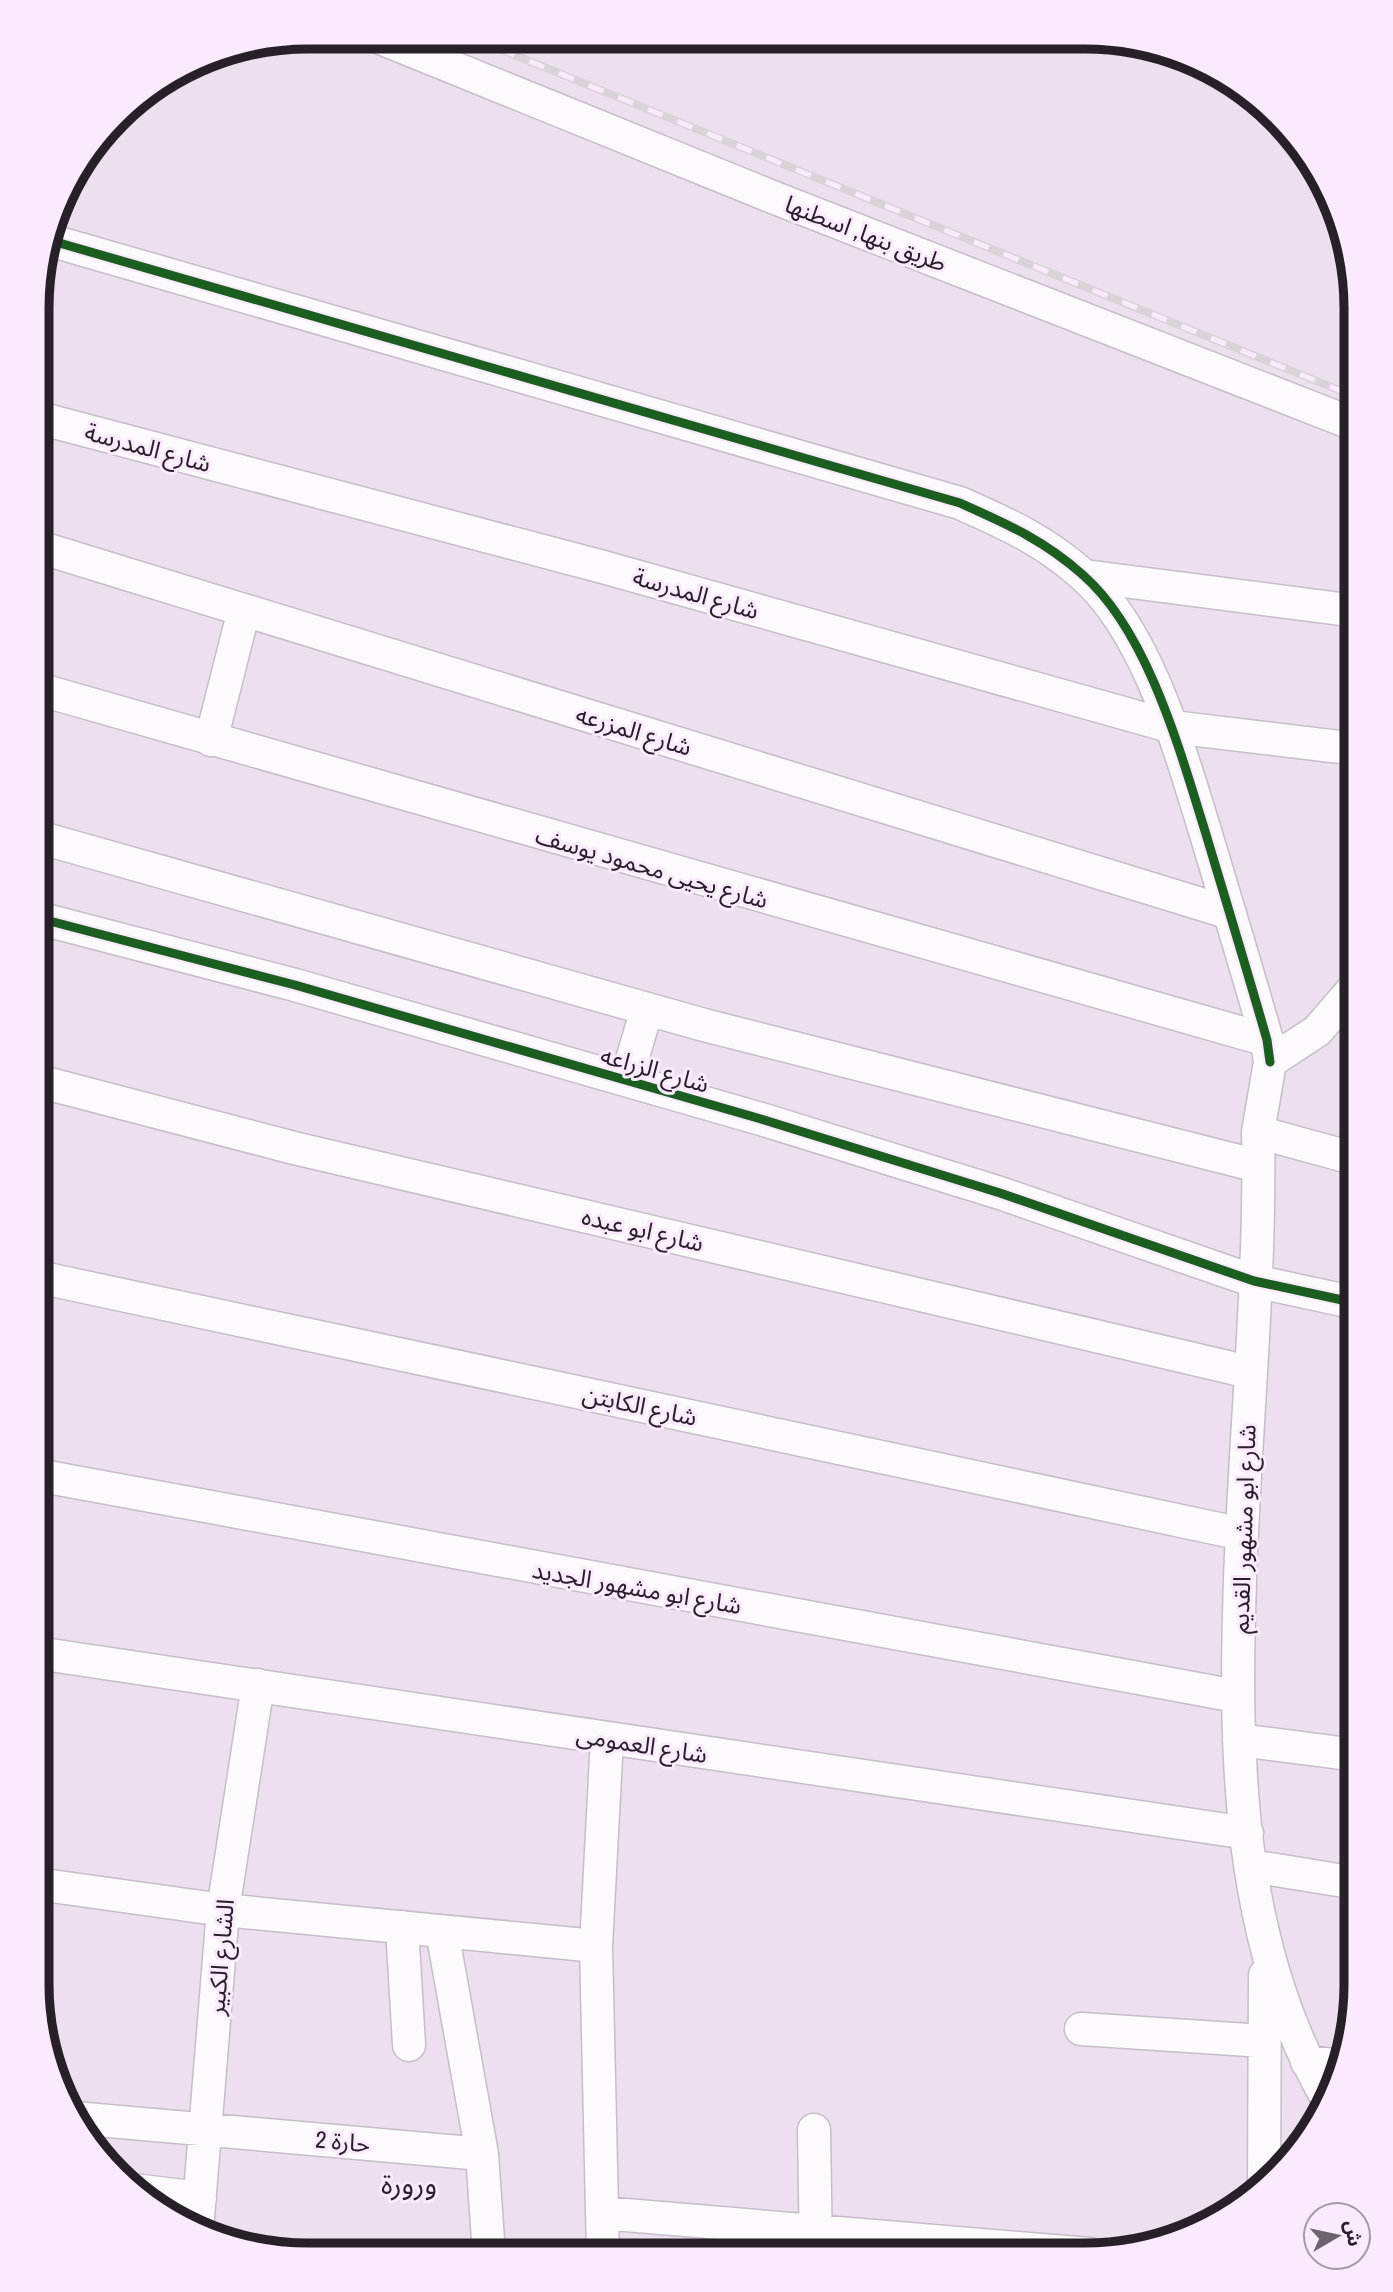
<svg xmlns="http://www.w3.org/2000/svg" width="1393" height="2292" font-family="'Archivo Narrow','Noto Sans Arabic',sans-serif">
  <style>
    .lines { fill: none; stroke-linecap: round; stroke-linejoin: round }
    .minor-casing { stroke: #c6bdc8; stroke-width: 35 }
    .minor { stroke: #fcfafd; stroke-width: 32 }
    .rail-casing { stroke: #d7d3d7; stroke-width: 8 }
    .rail { stroke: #fbe9fe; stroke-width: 5; stroke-dasharray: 16; stroke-linecap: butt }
    .cycleway-casing { stroke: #fbe9fe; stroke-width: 13 }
    .cycleway { stroke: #1b5e20; stroke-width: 9 }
    .labels { text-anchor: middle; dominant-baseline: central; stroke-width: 6; stroke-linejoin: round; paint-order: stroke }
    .street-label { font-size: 24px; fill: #282029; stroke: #fbe9fe }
    .quarter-label { font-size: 28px; fill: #282029; stroke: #fbe9fe }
    .rim { fill: none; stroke: #282029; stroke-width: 9 }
  </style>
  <rect width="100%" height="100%" fill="#ece0ef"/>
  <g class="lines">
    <g class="minor-casing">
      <path id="minor" d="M378,37l397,161 581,227
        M49,240l911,263c47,21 84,37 123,72 65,57 97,176 122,256 21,70 42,139 62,209l3,22
        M39,418l564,149 570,160 183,22
        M39,547l1191,366
        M1085,576l271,35
        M38,689l1229,351
        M211,740l33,-130
        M38,837l666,188 554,141
        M38,918l257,67 466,134 239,74 254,88 102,22
        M626,1080l21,-71
        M38,1081l256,67 955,224
        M1258,1132l98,27
        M38,1277l1204,257
        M37,1475l1199,221
        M37,1653l1210,180
        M1239,1740l117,15
        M1251,1866l105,17
        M37,1884l186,26 373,36
        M402,1927l7,118
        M442,1931l40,223 7,100
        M1081,2029l183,12
        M1307,2062l36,4
        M1327,2098c-90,-156 -93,-342 -87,-518 5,-149 21,-299 18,-448l12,-70 47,-31 39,-45
        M75,2118l407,36
        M814,2130l2,124
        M1264,2185l1,-210
        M134,2190l66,8
        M602,2213l488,41
        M197,2230l26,-320 35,-225
        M603,2254l-7,-308 11,-207"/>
    </g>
    <use href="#minor" class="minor"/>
    <g class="rail-casing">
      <path id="rail" d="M470,37l886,360"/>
    </g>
    <use href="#rail" class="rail"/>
    <g class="cycleway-casing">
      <path id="cycleway" d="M49,240l911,263c47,21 84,37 123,72 65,57 97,176 122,256 21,70 42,139 62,209l3,22
        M38,918l257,67 466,134 239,74 254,88 102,22"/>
    </g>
    <use href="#cycleway" class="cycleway"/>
  </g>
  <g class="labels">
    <g class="street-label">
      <text transform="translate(866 233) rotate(21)">طريق بنها, اسطنها</text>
      <text transform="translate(148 447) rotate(15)">شارع المدرسة</text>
      <text transform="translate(696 593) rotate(16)">شارع المدرسة</text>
      <text transform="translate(634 730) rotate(17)">شارع المزرعه</text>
      <text transform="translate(652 867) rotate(16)">شارع يحيى محمود يوسف</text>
      <text transform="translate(655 1069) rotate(16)">شارع الزراعه</text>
      <text transform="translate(643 1229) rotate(13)">شارع ابو عبده</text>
      <text transform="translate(640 1405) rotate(12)">شارع الكابتن</text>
      <text transform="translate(1243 1529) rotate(-88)">شارع ابو مشهور القديم</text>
      <text transform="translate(637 1587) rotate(10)">شارع ابو مشهور الجديد</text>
      <text transform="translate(642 1744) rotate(9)">شارع العمومى</text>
      <text transform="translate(220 1957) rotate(-85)">الشارع الكبير</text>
      <text transform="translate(343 2141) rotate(5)">حارة 2</text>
    </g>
    <g class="quarter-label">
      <text x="409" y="2184">ورورة</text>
    </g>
  </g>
  <path d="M0 0H1393V2292H0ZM308 49H1085A259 259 0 0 1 1344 308V1984A259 259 0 0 1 1085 2243H308A259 259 0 0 1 49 1984V308A259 259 0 0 1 308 49Z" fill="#fbe9fe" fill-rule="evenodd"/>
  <path class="rim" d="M308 49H1085A259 259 0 0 1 1344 308V1984A259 259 0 0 1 1085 2243H308A259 259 0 0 1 49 1984V308A259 259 0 0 1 308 49Z"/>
  <g transform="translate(1337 2236) rotate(81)"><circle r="33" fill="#fbe9fe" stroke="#a799a9" stroke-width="2"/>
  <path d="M0-5L12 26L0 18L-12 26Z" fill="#6d636e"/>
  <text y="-10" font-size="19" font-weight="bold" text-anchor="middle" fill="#282029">ش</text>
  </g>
</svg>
